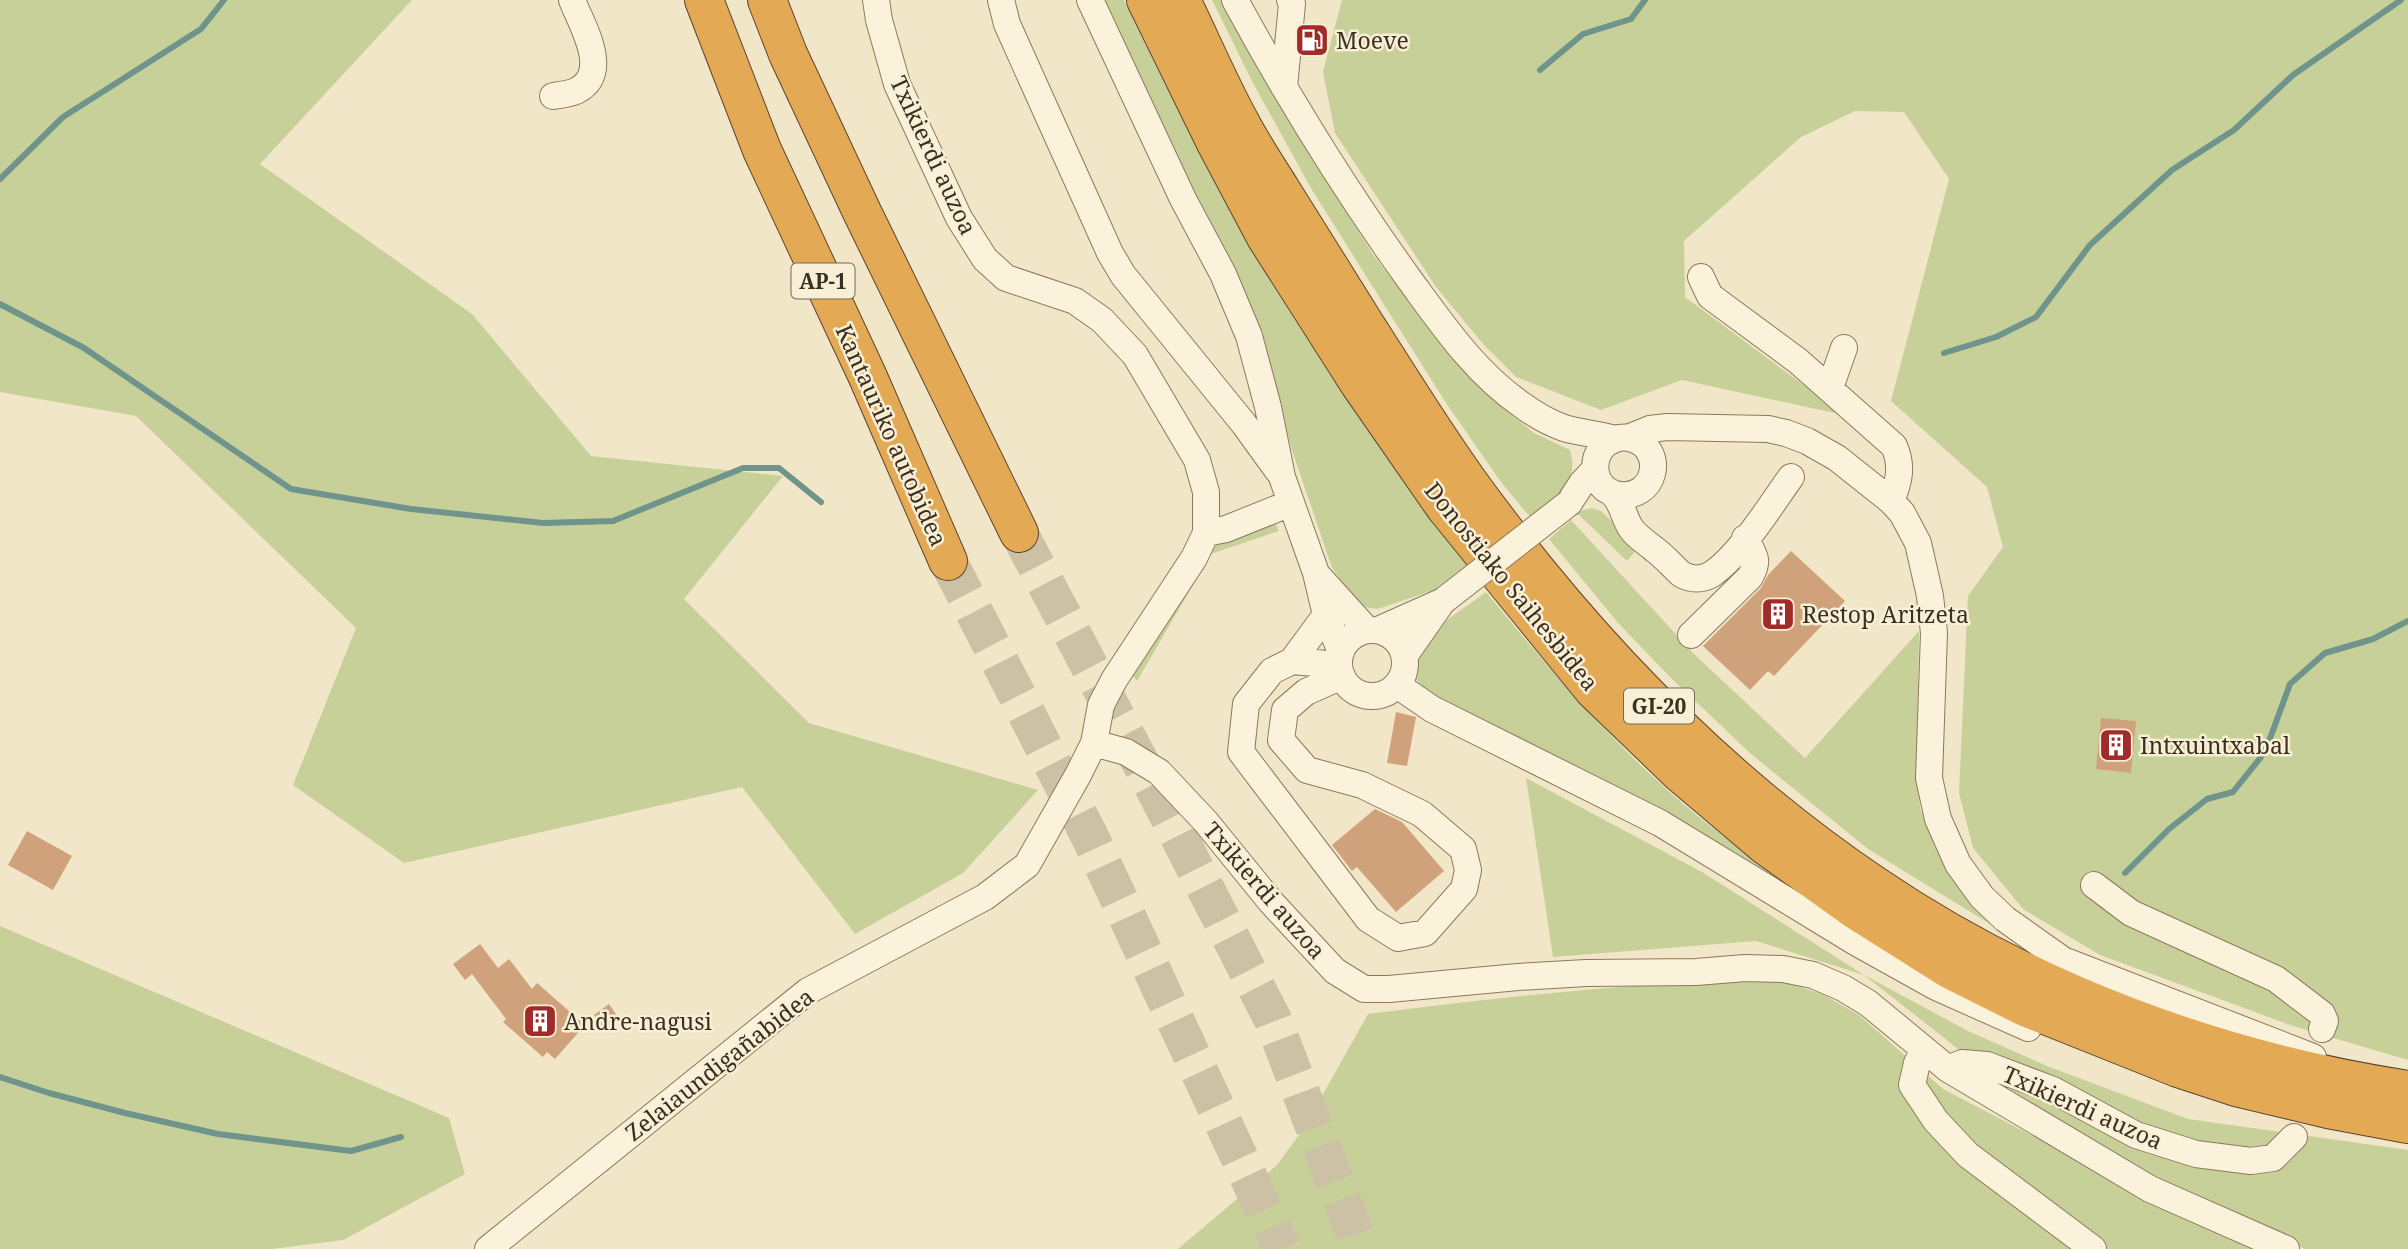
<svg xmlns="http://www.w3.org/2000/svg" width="2408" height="1249" font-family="'Noto Serif',serif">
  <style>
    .green { fill: #c8d09a }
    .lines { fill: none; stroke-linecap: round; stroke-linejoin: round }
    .stream { stroke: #6e948c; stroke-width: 6 }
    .building { fill: #d0a27b }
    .highway-tunnel { stroke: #cdc1a5; stroke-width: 38; stroke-dasharray: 38 19; stroke-linecap: butt }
    .minor-casing { stroke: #8e785b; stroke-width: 28 }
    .highway-casing { stroke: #5c452f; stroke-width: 40 }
    .minor { stroke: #fbf2db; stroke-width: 26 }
    .highway { stroke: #e3a955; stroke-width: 38 }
    .minor-bridge-casing { stroke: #8e785b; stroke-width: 28; stroke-linecap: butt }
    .minor-bridge { stroke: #fbf2db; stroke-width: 26 }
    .labels { text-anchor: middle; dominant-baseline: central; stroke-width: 5; stroke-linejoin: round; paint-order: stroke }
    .shield { fill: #f8efd7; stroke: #756956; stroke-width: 2 }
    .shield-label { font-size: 21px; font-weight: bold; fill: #3d2f1f }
    .poi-label { font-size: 23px; fill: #3d2f1f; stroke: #f8efd7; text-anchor: start }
    .street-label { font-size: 23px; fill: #3d2f1f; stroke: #f8efd7 }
  </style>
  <rect width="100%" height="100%" fill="#f1e6c7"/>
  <path class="green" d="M0,0h412l-152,164 212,150 119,142 192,20 -99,123 125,124 229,67 -75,83 -108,61 -113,-147 -338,76 -111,-78 63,-157 -220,-212 -136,-24z
    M1099,0h25c44,92 90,185 143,272 62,101 132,197 200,293l-33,25 -56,19 -20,-3 -26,-38 -41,-121 -19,-75z
    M1212,0h10l56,103 94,150 66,88 47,52 49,40 36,17c10,35 -15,47 -40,67l-29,-35 -55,-79 -134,-213 -59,-107z
    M1342,0h1066v1060l-115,-34 -193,-71 -77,-46 -50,-61 -14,-55 9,-197 35,-49 -16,-60 -96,-86 58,-222 -45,-67 -49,-1 -54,26 -117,104 1,56 159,118 -162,-35 -81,30 -85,-33 -32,-32 -48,-58 -101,-154 -12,-61z
    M1592,508l9,3 38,36 -12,14 -51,-49z
    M1273,518l6,13 -68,23 -74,127 -8,-10 82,-123 14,-12z
    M1571,520l124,135 110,103 114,-127 -2,129 3,48 16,41 24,39 35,39 -127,-78 -117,-95 -79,-75 -53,-55 -70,-85z
    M1486,592c65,79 134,161 214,226 28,22 57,43 85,65l-143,-83 -121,-58 -95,-51 -11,-13 3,-20 29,-38z
    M1526,778l176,94 162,103 104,56 79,35 141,53 220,31v99h-103l-78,-35 -102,-52 -121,-77 -140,-110 -108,-34 -203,16z
    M0,926l449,192 16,56 -122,66 -71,9h-272z
    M1779,980l43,14 37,21 84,74 216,113 108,47h-1089l99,-84 27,-37 64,-114c137,-17 273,-33 411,-34z"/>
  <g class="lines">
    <path class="stream" d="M1540,70l43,-36 48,-15 14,-19
      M0,179l63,-62 138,-88 23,-29
      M0,304l84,44 207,141 120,20 132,14 70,-2 130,-53h36l42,34
      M1944,353l52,-16 40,-20 54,-72 82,-75 62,-40 59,-55 108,-75
      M2125,873l44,-44 38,-30 26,-7 32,-40 25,-68 35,-31 48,-14 35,-18
      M0,1077l49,16 76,20 93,21 133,17 50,-14"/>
  </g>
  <path class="building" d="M1791,551l54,50 -71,75 -6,-5 -18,19 -47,-44 58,-58 7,-13z
    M1396,712l20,5 -9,49 -20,-3z
    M2101,718l35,3 -5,52 -35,-4z
    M1375,809l27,13 42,49 -48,41 -39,-45 -5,4 -20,-26z
    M27,831l45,25 -19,34 -45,-25z
    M480,944l18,24 11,-9 23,30 5,-6 48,42 -30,34 -8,-7 -4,5 -40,-35 3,-3 -34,-45 -7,6 -12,-16z
    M609,1004l11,16 -14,11 -12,-16z"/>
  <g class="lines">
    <path class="highway-tunnel" d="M1019,533l136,257 118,230 88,229
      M948,561l142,276 192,412"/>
    <g class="minor-casing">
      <path id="minor" d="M1001,0l6,24 103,229 13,22 121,149 34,47
        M1090,0l93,199 40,75 26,62 19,71 14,70 34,96 10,42 15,37
        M1235,0c52,96 110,190 174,279 33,45 66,94 113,126 12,9 28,18 42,23 17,5 34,6 51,11
        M1284,87l8,-83 -2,-4
        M553,96c7,-1 16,-2 23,-5 36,-18 6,-65 -4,-91
        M1701,277l9,19 88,65 96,85c9,20 5,36 -3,55
        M1830,388l14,-40
        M1628,438l22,-9 17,-2 101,2 18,4 21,8 30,17 54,43 11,12 16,30 12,53 4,37 -5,145 9,41 20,45 24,33 23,22 58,41 250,97
        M1614,494c43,10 54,-48 15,-56 -10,-2 -22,3 -28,11 -9,12 -7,29 3,39 3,3 7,3 9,6 10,9 11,27 20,37 6,7 14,12 21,18 10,7 18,17 27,25 10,6 21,6 31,0 29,-20 58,-68 79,-97
        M1569,503l13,-20 13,-14
        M1206,533l20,-4 65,-26
        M1319,577l48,53
        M1378,630l65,-29
        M1339 663a33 33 0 1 1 66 0a33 33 0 1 1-66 0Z
        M1691,635l59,-58c10,-18 4,-22 -5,-39
        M1405,655l37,-53
        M1292,661l34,-46
        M1339,665l-47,-4 -20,10 -26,33 -5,48 127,167 30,19 27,-5 39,-44 4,-19 -5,-21 -41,-35 -60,-29 -55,-15 -26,-30 4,-30 21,-18 36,-16
        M1397,685l35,24 228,114 197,120 79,44 92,41
        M1094,743l32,9 33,20 47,50 65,80 64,69 29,18h25l129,-12 68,-4 110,-1 49,-4 38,1 30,6 30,13 25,15 80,66 202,120 136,60
        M2094,885l37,28 145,66 46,35 3,7 -3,8
        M1924,1051l-7,12 -5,22 24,36 32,34 125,94
        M1948,1069l14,-6 25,2 66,25 83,45 60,19 55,7 22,-3 21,-21
        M488,1249l320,-258 177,-94 42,-32 51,-90 16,-32 7,-38 13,-25 80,-122 12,-25v-41l-9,-32 -62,-105 -33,-35 -27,-19 -69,-23 -21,-19 -26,-41 -62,-134 -18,-64 -3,-20"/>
    </g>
    <g class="highway-casing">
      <path id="highway" d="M704,0l58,150 105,225 81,186
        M767,0l21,54 74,158 157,321
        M1146,0l69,141 51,96 93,146 86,124 148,182 87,84 85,72 92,66 92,58 76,38 153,61 58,19 92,22 80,15
        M1181,0c20,41 38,84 60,124 12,23 27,45 40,66 29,47 58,93 87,139 32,50 64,102 99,151 112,155 248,298 407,405 159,108 345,176 534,205"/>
    </g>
    <use href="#minor" class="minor"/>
    <use href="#highway" class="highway"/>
    <g class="minor-bridge-casing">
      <path id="minor-bridge" d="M1443,601l126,-98"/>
    </g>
    <use href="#minor-bridge" class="minor-bridge"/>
  </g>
  <defs>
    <g id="fuel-square" transform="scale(1.75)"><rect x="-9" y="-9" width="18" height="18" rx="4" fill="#a02b28" stroke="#f8efd7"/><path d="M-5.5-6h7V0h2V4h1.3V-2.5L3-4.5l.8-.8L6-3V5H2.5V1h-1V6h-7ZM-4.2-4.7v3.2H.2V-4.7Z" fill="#fff"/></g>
    <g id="building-square" transform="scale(1.75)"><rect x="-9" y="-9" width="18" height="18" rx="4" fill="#a02b28" stroke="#f8efd7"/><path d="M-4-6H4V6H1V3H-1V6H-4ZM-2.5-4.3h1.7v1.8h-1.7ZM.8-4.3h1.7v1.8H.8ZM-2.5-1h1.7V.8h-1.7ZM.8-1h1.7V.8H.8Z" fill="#fff"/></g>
  </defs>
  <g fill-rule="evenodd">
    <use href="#fuel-square" x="1312" y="40"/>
    <use href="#building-square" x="1778" y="614"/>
    <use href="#building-square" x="2116" y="745"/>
    <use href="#building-square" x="540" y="1021"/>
  </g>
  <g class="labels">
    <g class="shield">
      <rect x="791.5" y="263.5" width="63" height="35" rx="5"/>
      <rect x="1624" y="688.5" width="70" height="35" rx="5"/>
    </g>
    <g class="shield-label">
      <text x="823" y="281">AP-1</text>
      <text x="1659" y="706">GI-20</text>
    </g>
    <g class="poi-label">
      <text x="1336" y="40">Moeve</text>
      <text x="1802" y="614">Restop Aritzeta</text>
      <text x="2140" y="745">Intxuintxabal</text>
      <text x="564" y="1021">Andre-nagusi</text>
    </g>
    <g class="street-label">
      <text transform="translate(934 155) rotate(65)">Txikierdi auzoa</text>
      <text transform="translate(892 435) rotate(66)">Kantauriko autobidea</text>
      <text transform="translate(1512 586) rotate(51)">Donostiako Saihesbidea</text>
      <text transform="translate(1265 890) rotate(49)">Txikierdi auzoa</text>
      <text transform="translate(719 1064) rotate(-38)">Zelaiaundigañabidea</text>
      <text transform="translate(2083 1107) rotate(24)">Txikierdi auzoa</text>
    </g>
  </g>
</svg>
